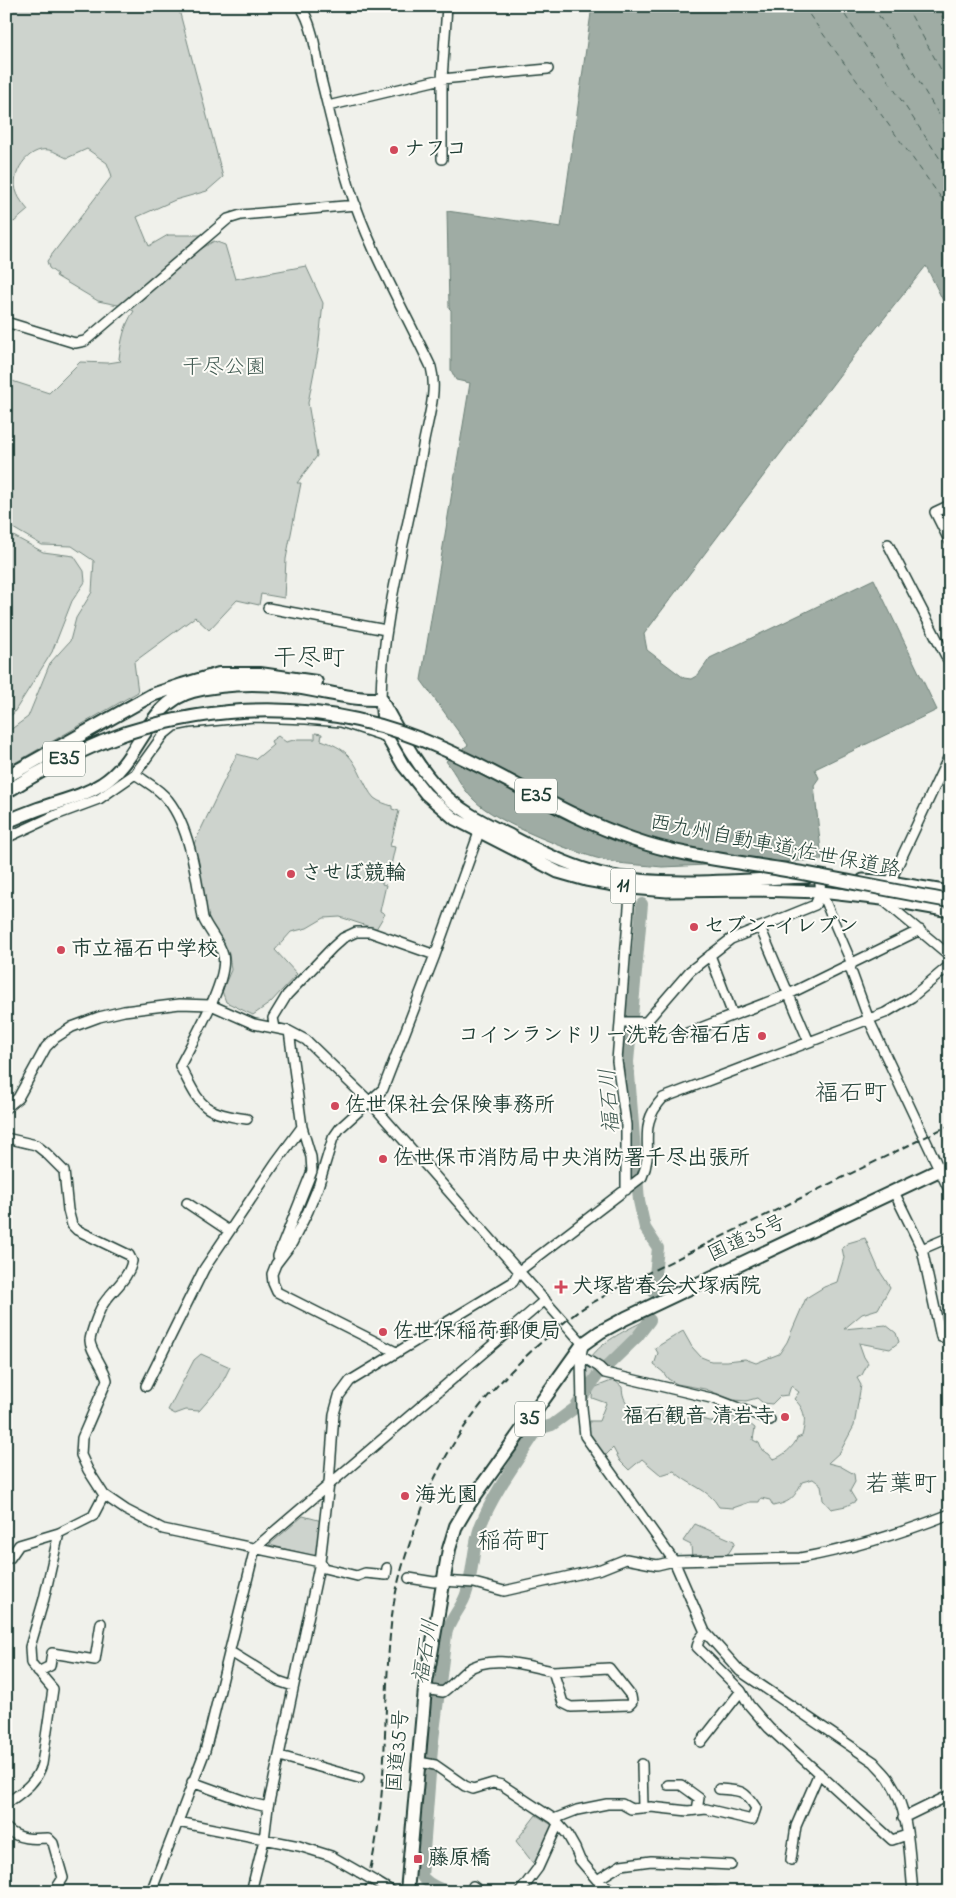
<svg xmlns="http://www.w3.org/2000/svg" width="956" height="1898" font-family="'Indie Flower','Klee One',sans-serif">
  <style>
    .green { fill: #cdd3cd; stroke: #768880 }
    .water { fill: #9faca4; stroke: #6c8077 }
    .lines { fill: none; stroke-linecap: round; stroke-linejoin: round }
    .river { stroke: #9faca4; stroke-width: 12 }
    .ferry { stroke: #455e56; stroke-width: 1; stroke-dasharray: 6 5; stroke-linecap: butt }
    .minor-casing { stroke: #1f3d34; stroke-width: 12 }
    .major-casing { stroke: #1f3d34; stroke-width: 15 }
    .highway-casing { stroke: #1f3d34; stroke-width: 16 }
    .minor { stroke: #fdfcf7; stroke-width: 9 }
    .major { stroke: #fdfcf7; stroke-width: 11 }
    .highway { stroke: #fdfcf7; stroke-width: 12 }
    .rail { stroke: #1f3d34; stroke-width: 2; stroke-dasharray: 8 4; stroke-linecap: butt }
    .minor-bridge-casing { stroke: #1f3d34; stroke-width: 12; stroke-linecap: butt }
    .highway-bridge-casing { stroke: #1f3d34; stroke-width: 16; stroke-linecap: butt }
    .minor-bridge { stroke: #fdfcf7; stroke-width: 9 }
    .highway-bridge { stroke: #fdfcf7; stroke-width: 12 }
    .poi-dot { fill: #d1495b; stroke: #fdfcf7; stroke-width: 2 }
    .labels { text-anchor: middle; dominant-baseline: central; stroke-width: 4; stroke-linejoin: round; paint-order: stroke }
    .shield { fill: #fdfcf7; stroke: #62766e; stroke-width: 1 }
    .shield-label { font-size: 20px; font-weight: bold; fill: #1f3d34 }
    .poi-label { font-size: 21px; font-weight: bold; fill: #1f3d34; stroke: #fdfcf7; text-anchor: start }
    .park-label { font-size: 21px; fill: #425b53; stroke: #fdfcf7 }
    .street-label { font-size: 21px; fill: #1f3d34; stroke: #fdfcf7 }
    .water-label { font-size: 22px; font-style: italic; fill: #455e56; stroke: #fdfcf7 }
    .quarter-label { font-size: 24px; fill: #1f3d34; stroke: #fdfcf7 }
  </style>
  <rect width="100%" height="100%" fill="#f0f1eb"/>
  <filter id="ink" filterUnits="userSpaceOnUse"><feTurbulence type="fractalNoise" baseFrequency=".02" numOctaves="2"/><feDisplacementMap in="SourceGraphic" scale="10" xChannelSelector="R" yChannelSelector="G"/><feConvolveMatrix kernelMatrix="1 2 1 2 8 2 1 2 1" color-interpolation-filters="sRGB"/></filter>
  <g filter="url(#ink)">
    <path class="green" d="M6,6h172l45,171 -16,14 -32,9 -38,17 12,29 19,-11h34l-17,15 16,-1 13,-8 11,4 10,34 71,-13 17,37 -5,48 -10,52 9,53 -20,27h4l-15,76 -2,39 -23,-4 -2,11 -22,-5 -28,30 -14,-13 -61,45 4,30 -132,76v-35l22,-16 22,-54 20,-22 6,-23 16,-26 2,-31 -22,-15 -30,-1 -36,-21v-145l43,14 31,-31 28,1 13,-2 -2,-2c2,-17 5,-34 15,-48l-11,-5 -25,-5 -42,-25 1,-2 -8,-6 -2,-7 65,-85 -5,-13 -20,-14 -20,9c-6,-2 -12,-7 -18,-8 -21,-4 -40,25 -32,43 2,6 7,12 11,17l-14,12 -8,-4z
      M6,532l37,20 31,4 10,15 1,11 -13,19 -20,51 -39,62 -7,4z
      M315,733l7,1 -1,6c24,8 31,16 41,38 4,7 7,15 12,20 5,4 12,6 18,8v3l7,2 -9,35 5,1 -6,27 -5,-1 -2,11 4,1 -6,26 5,3 -9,15 -36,-12 -16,1 -17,10 -16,4 -16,18 22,24 -27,29 -17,12 -27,-13 -4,-11 9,-21 -2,-16 -18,-28 -5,-12 -14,-66 45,-94 19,5 17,-14 -2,-4 7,-5 8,6 12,-3h17z
      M865,1238l14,32 11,17 -12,22 -16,5 -18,15 42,-4 10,8 3,9 -9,7 -31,-6 5,14 4,6 -6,12 -5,3 4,7 -7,41 -14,26 -12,11 12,3 14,8 1,8 -5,9 6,10 -10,5 -15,3 -8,-9 -2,-15 -8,-6 -11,3c-8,16 -11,20 -29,24l-3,-6 -9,-2 -2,4h-9l-17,6 -14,-1c-11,-19 -30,-21 -45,-36l-13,4 -19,-16 -13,11 -9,-9 -7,-13 -8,8 -6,-4 -11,-17 2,-14h9l7,-18 -14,-5 1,-10 21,-8 8,7c1,22 13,20 31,24l4,-5 26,11 14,1 22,5c12,-11 25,-4 36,5l-2,12 6,3 3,7 7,4 4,5c8,-1 22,-13 24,-21l5,-2c4,-16 4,-26 -8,-37l5,-7 -8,-6 -3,9 -8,1 -8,8 -9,-1 -6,-5 -11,3 -12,-1 -29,-11 -28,-5 -9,-5 -5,-7 -9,-7 4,-12 -3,-5 28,-17 9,16 9,10 10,4h16l18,-2 11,4 23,-9 8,-12 19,-44 18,-11 13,-5 7,-24 -2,-10 6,-5z
      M648,1319l1,4 -61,58c-12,-30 39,-51 60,-62z
      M201,1354l29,13 -10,20 -21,24 -13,-1 -11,4 -7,-4 26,-50z
      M303,1516l19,5 -3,36 -50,-12z
      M695,1524l39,17 1,2 -7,11 -36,5 -1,-14 -8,-4z
      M536,1815l19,12 -19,40 -20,-26z
      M705,1885l48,7h-73l3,-3z"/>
    <path class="water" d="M592,6h358v309l-24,-49 -72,90 -210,278 3,16 37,28 7,1 7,-4 12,-17 164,-79 63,131 -122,59 4,9 -5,7 8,75 -160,7c-16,-2 -33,-2 -50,-5 -33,-7 -117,-39 -139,-63 -11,-11 -18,-26 -27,-38l22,-16 -47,-65 49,-297 -14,-3 -5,-10v-60l-2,-2 -2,-97 114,16z"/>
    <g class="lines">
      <path class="river" d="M642,904l-14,158 11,139 6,27 13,20 -5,44
        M452,1892c-13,-3 -21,-6 -30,-15l10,-129 14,-113c3,-17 17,-27 21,-44 6,-20 6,-44 13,-64 13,-34 38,-67 58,-98l14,-4 23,-17 22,-32 40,-39 13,-17"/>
      <path class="ferry" d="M803,6l147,204
        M839,6l111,168
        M873,6l77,127
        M906,6l44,80
        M937,6l13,26"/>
      <g class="minor-casing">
        <path id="minor" d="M300,6c13,17 17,52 21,73 9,36 17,72 28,107 19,61 55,124 82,181 7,25 -4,55 -8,79 -14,84 -41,168 -42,253
          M328,106l114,-27 5,-73
          M442,159v-80l106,-10
          M6,322l69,21 10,-2 143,-122 13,-4 115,-10
          M950,505l-15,7 15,30
          M888,544l62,120
          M268,608l118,22
          M135,774c11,8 25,15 33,26 23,29 29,82 35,118 5,12 17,24 20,37 6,25 -31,87 -43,111 21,39 20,47 67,53
          M6,838l50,-23 43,-16 36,-25 28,-39 11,-9 15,-3 65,-6 52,2 35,3 46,15
          M890,882l60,-128
          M821,892l31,72 -2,4 19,52 81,172
          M883,900l67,56
          M760,927l49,115
          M710,955l23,60
          M620,1022h26l44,-51 41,-32 84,-34 6,-13 -2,-15
          M275,1028l-2,-10 14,-23 45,-47 11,-10 13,-6h14l65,23
          M687,1033l102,-39 131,-64
          M6,1108l12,-10 28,-51 9,-9 17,-11 27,-10 25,-6 56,-7 31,1 43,19 35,7 17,9 64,62 213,242 -2,12 1,51 3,29 89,125 31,71 35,39 134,91c5,6 11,11 15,17 21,32 20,76 24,113
          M6,1138l30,7 10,8 18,18 4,39 4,15 5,5 52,25 3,6c-3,18 -21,30 -30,45 -4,7 -11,27 -12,34 -1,9 15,28 17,40l-25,58 -1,17 7,15 16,25 22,15 37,19 157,33 4,6 33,8 8,-3 21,2 1,-7
          M626,1190v-65l-9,-64 14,-179
          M894,1192l28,57 19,88
          M187,1203l42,28
          M922,1249l28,-12
          M278,1256l34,-85 -1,-14 -9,-30 -13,-96
          M396,1352l-119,-60 -4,-9 -1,-9 4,-10 16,-21 16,-32 10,-24 15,-49 7,-10 43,-39 52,-134 46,-128
          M581,1356l18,11 6,6 110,26 55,21
          M146,1386l58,-117 72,-107 26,-35
          M6,1559l4,-1 9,-13 40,-12 34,-17 11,-21
          M409,1578l25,4 8,-1 32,2 30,8 97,-22 25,-10 31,6 17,-4 126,-3c51,-9 102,-25 150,-44
          M705,1632l-6,8 -2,7 44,44 8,14 20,23 123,112 15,-5
          M229,1651l49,30 15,5
          M609,1668l22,28 1,6 -3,3 -58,2 -8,-4 -10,-32z
          M38,1672l12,-6 2,-13 43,7 6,-37
          M425,1689l18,3c9,-6 15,-15 23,-21 24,-18 61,-5 87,0
          M701,1742l40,-51
          M280,1756l79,22
          M419,1762l16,3 30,21 8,3 20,-6 9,2 52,34 13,15 8,14 5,12 17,20 18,12
          M642,1764l1,44
          M192,1782l58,21 18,4
          M668,1785h13l18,13 -2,12
          M6,1804c16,-12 30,-20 36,-40l11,-75 -22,-26 -1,-16 14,-48 15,-66
          M903,1818l47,-23
          M554,1819l23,-9 30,-6h15l9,5 20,-2 37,4 18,-2 46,11 4,-12c-12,-19 -15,-17 -37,-19
          M178,1822l121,24 32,10 28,16
          M6,1828c12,12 27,11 42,10l5,5 10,35 -9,14
          M791,1860l5,-34 23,-53
          M597,1880l24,-15 30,-4 80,4
          M378,1883l15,9
          M473,1886l8,6
          M151,1892l54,-141 50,-203 290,-248
          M251,1892l13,-52 4,-33 52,-245 9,-79 5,-69 5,-18 11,-15 163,-99 6,-11 123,-94c14,-31 -7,-49 21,-79l222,-85 27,-16 38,-32
          M520,1892l18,-24 20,-44"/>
      </g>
      <g class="major-casing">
        <path id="major" d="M381,699l2,23 4,15 16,28 23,29 29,25 103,53 28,8 45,8 36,3 86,-1 68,2 61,7 68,12
          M383,703c17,30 32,61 56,86 20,22 46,34 72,47 26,14 53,27 80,35 63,19 151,8 216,6
          M863,880l27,2 60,10"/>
      </g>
      <g class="highway-casing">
        <path id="highway" d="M6,777l146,-82 30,-10 37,-11h41l56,8
          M6,792c38,-24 78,-44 120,-59
          M6,822c11,-5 21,-9 32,-13 22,-8 44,-12 64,-25 38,-23 44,-81 91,-93 40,-10 85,-8 125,0 23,4 40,9 63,8
          M407,1892l18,-203 24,-140 7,-23 13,-22 114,-160 17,-12 26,-14 324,-153"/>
      </g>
      <use href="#minor" class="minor"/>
      <use href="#major" class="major"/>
      <use href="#highway" class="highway"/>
      <path class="rail" d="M364,1892c26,-83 18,-181 27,-267 3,-34 13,-67 25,-99 5,-14 10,-29 16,-42 26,-56 60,-97 105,-138 14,-12 28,-25 43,-36 13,-8 27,-15 39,-23l331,-162"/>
      <g class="minor-bridge-casing">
        <path id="minor-bridge" d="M359,1872l19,11"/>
      </g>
      <g class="highway-bridge-casing">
        <path id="highway-bridge" d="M126,733c108,-34 216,-31 320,17 63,28 121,67 186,89 48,17 99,22 148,30 57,10 113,22 170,32"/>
      </g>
      <use href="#minor-bridge" class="minor-bridge"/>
      <use href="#highway-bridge" class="highway-bridge"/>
    </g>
  </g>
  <g class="poi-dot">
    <circle cx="394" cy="150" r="5"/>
    <circle cx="291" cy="874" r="5"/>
    <circle cx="694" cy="927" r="5"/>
    <circle cx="61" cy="950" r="5"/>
    <circle cx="762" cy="1036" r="5"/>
    <circle cx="335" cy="1106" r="5"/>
    <circle cx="383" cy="1159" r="5"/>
    <path d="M558.5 1279.5h5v5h5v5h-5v5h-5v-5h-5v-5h5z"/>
    <circle cx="383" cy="1332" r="5"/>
    <circle cx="785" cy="1417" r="5"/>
    <circle cx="405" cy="1496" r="5"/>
    <rect x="413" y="1854" width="10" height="10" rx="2.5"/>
  </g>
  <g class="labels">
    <g class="shield">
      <rect x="43" y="741.5" width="42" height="35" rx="4"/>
      <rect x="515" y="778.5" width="42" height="35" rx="4"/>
      <rect x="610.5" y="868.5" width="25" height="35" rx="4"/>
      <rect x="515" y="1401.5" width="30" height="35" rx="4"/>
    </g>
    <g class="shield-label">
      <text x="64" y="759">E35</text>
      <text x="536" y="796">E35</text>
      <text x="623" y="886">11</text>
      <text x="530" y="1419">35</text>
    </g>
    <g class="poi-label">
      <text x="404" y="150">ナフコ</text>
      <text x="301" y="874">させぼ競輪</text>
      <text x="704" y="927">セブン-イレブン</text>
      <text x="71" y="950">市立福石中学校</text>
      <text x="752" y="1036" text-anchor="end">コインランドリー洗乾舎福石店</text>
      <text x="345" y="1106">佐世保社会保険事務所</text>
      <text x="393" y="1159">佐世保市消防局中央消防署千尽出張所</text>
      <text x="572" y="1287">犬塚皆春会犬塚病院</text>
      <text x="393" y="1332">佐世保稲荷郵便局</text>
      <text x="775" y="1417" text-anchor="end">福石観音 清岩寺</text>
      <text x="415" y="1496">海光園</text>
      <text x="428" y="1859">藤原橋</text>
    </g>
    <g class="park-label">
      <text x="224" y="368">干尽公園</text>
    </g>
    <g class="street-label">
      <text transform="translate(775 847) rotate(11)">西九州自動車道;佐世保道路</text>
      <text transform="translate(747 1239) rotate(-25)">国道35号</text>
      <text transform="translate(399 1751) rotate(-85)">国道35号</text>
    </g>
    <g class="water-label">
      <text transform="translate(611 1101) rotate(-94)">福石川</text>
      <text transform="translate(427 1652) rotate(-80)">福石川</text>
    </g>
    <g class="quarter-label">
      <text x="309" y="659">干尽町</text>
      <text x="851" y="1094">福石町</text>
      <text x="901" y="1485">若葉町</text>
      <text x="513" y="1542">稲荷町</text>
    </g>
  </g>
  <rect width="956" height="1898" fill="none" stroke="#fdfcf7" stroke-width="25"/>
  <rect x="12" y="12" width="931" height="1873" fill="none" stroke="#1f3d34" stroke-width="2" filter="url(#ink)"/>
</svg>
